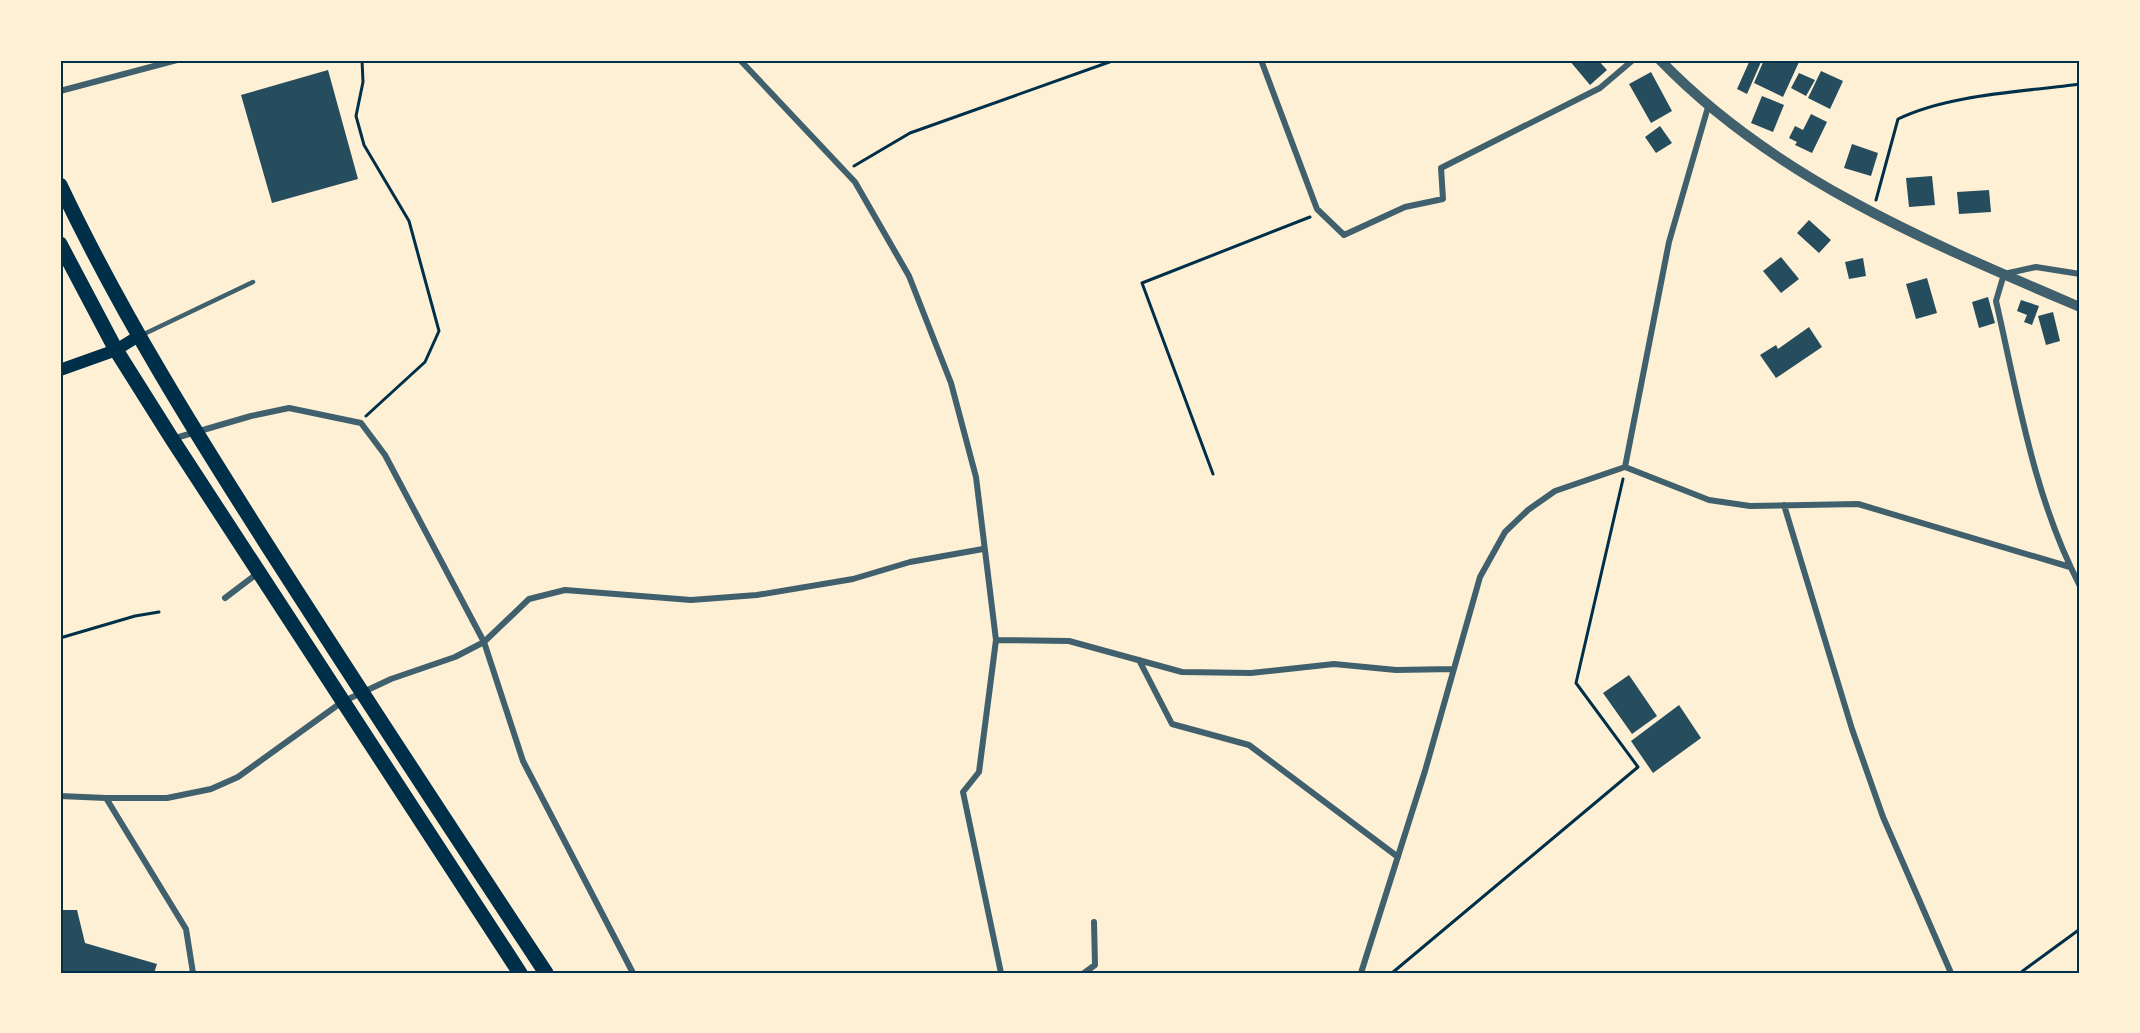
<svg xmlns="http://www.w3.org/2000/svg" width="2140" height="1033" font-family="'Work Sans',sans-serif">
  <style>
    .building { fill: #264d5e }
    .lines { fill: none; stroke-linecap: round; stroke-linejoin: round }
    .path { stroke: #003049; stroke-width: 3 }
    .service { stroke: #3f606c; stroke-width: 4.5 }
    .minor { stroke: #3f606c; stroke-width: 6 }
    .tertiary { stroke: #3f606c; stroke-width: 10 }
    .secondary { stroke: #003049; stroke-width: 12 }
    .primary { stroke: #003049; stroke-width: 15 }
    .neatline { fill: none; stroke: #003049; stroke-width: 2 }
  </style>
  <rect width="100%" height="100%" fill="#fdf0d5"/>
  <path class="building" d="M1569,60h29l9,10 -17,15z
    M1750,60l11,2 -14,32 -10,-5z
    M1764,60l35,2 -16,35 -29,-14z
    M328,70l30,109 -86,24 -31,-108z
    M1821,71l22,10 -13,28 -22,-11z
    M1651,72l21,39 -21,12 -22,-39z
    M1799,73l16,7 -9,16 -15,-8z
    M1762,96l22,9 -11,27 -22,-9z
    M1811,114l16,8 -15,31 -17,-8 2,-3 -8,-4 6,-12 8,4z
    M1660,126l12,17 -16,10 -11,-16z
    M1852,144l26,9 -7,23 -27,-8z
    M1932,176l3,29 -26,2 -3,-29z
    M1989,190l2,22 -32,2 -2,-22z
    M1809,220l22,20 -12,13 -22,-20z
    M1781,257l18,22 -18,14 -18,-22z
    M1863,258l3,18 -17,3 -4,-17z
    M1927,278l10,35 -21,6 -10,-35z
    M1988,297l7,26 -16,5 -7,-26z
    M2021,300l18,6 -7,19 -8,-3 3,-7 -10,-4z
    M2053,312l7,29 -14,4 -8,-29z
    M1809,327l13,20 -46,31 -16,-23 16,-10 2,4z
    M1629,675l28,41 -25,18 -29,-41z
    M1679,705l22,33 -48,35 -22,-32z
    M60,910h17l8,33 72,21 -3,9h-94z"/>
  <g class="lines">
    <path class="path" d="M362,60l1,22 -7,34 8,29 45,76 30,110 -14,31 -59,54
      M854,166l56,-33 205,-73
      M1876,200l22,-81c52,-25 124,-27 182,-35
      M1213,474l-71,-191 168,-66
      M60,638l75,-22 24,-4
      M1392,973l246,-206 -62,-84 47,-204
      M2020,973l60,-44"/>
    <path class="service" d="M142,335l111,-53"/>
    <path class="minor" d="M740,60l115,122 54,94 42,107 25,94 20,163 73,1 113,31 69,1 83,-9 62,6 57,-1
      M1261,60l56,149 27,26 61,-28 38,-8 -2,-31 159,-80 33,-28
      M60,91l117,-31
      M2080,274l-44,-7 -32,7 -8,27c22,96 38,197 84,285
      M172,439l79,-23 38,-8 72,15 24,32 99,187 39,119 110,212
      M1625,467l44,-225 39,-135
      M1784,505l68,224 31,88 68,156
      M225,598l33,-25
      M996,640l-17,132 -16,20 38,181
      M1139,660l33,64 77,21 149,112
      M60,796l46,2
      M193,973l-7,-44 -80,-131h61l44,-9 27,-12 104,-75 49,-23 64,-22 29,-15 45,-43 36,-9 126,10 66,-5 96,-16 57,-17 73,-13
      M1084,973l11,-8 -1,-43
      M1361,973l64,-202 55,-194 25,-45 23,-22 27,-19 70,-24 84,33 41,6 108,-2 212,63"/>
    <path class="tertiary" d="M1660,60c115,119 270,183 420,247"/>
    <path class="secondary" d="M60,370l56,-20 21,-13"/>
    <path class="primary" d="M60,185c62,131 138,252 216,374 89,139 179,276 270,414
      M60,244l56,106 56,89 348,534"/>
  </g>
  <rect width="2140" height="1033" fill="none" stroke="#fdf0d5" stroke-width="123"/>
  <rect x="62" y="62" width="2016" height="910" class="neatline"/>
</svg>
